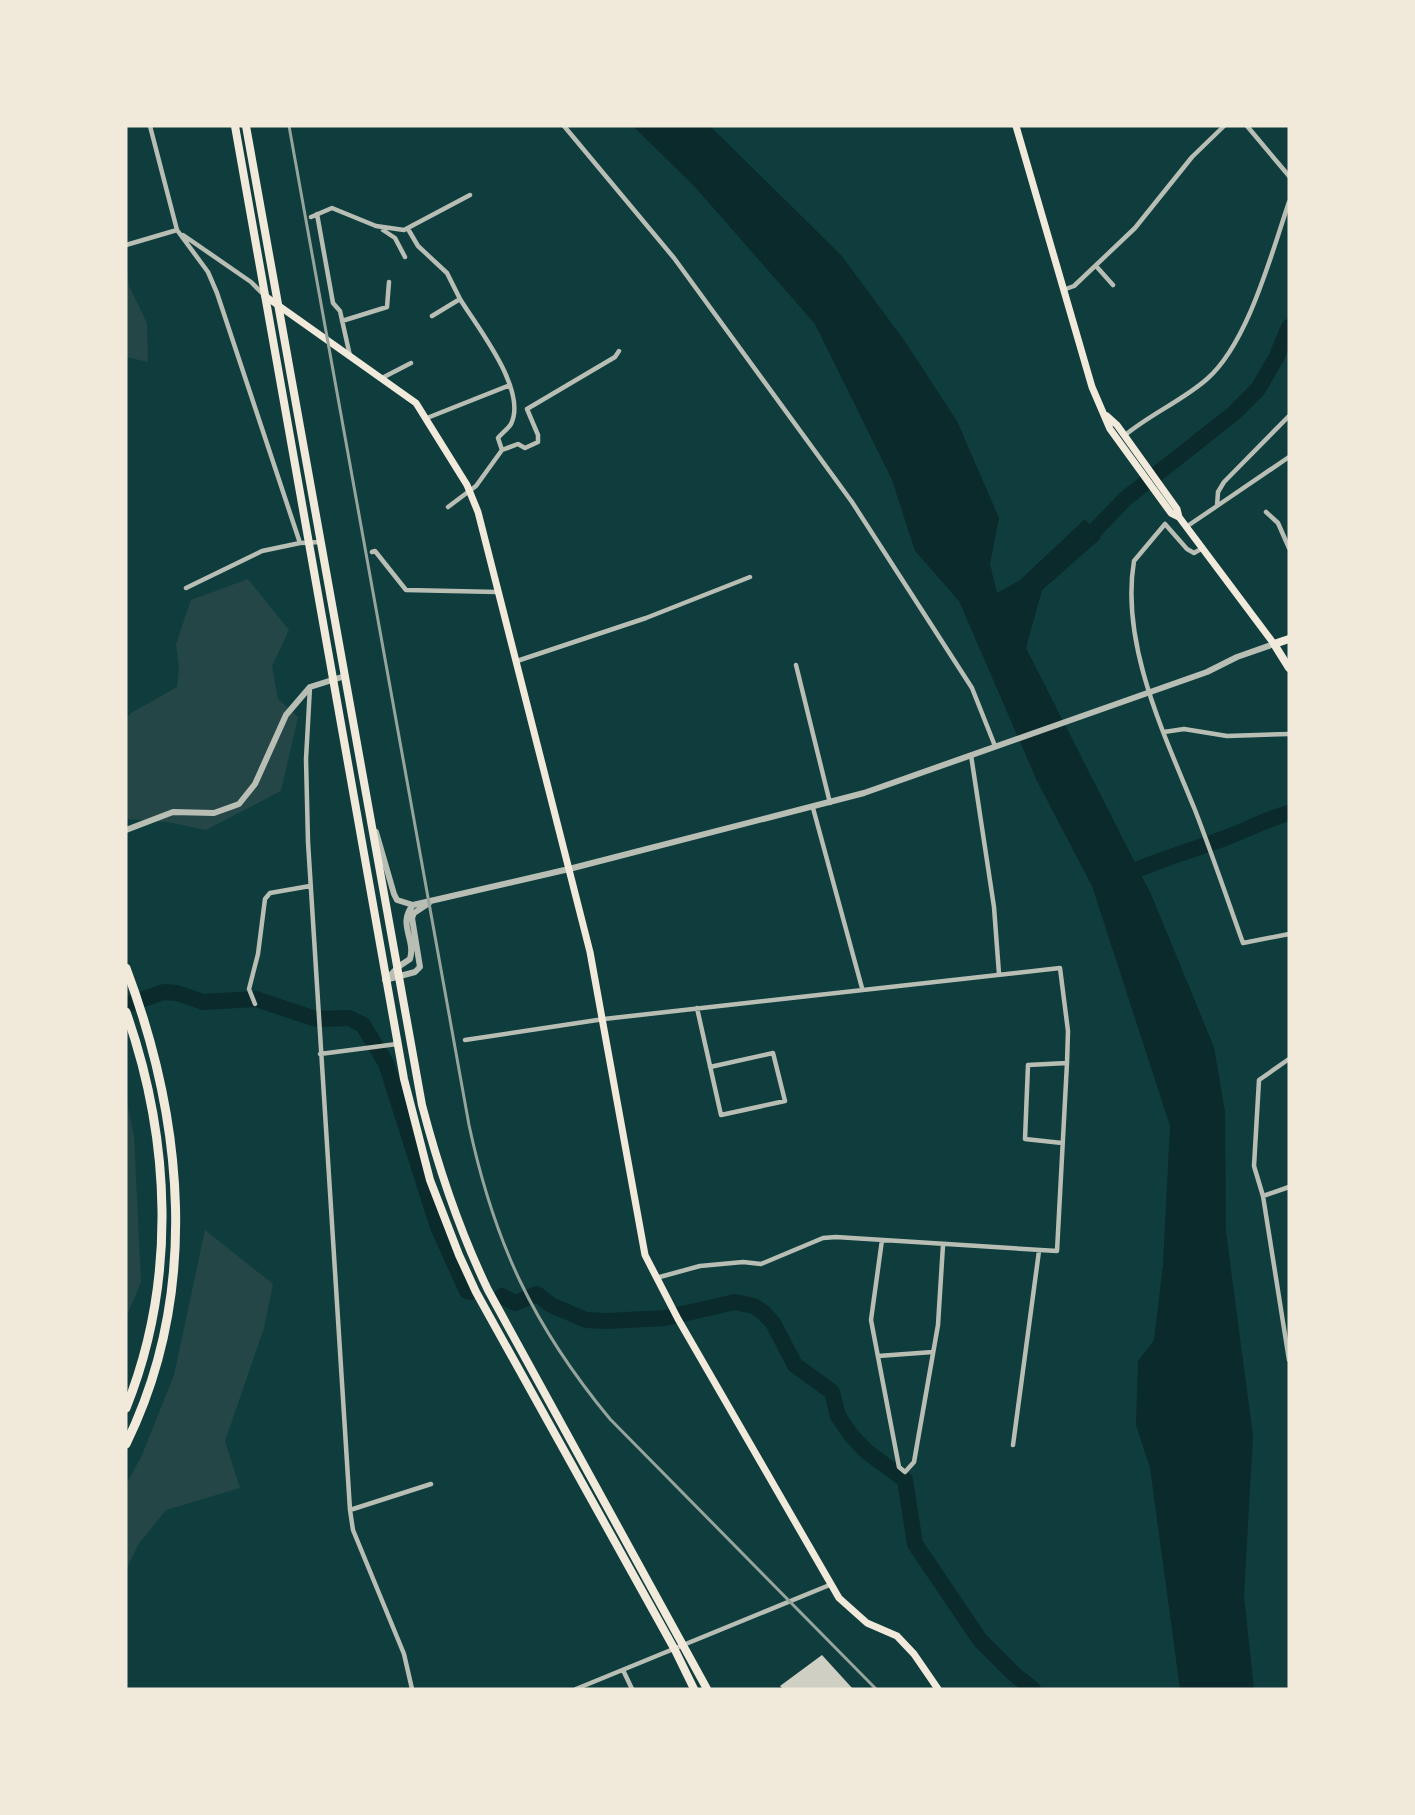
<svg xmlns="http://www.w3.org/2000/svg" width="1415" height="1815" font-family="'Titillium Web',sans-serif">
  <style>
    .green { fill: #244646 }
    .water { fill: #0a2a2b }
    .lines { fill: none; stroke-linecap: round; stroke-linejoin: round }
    .river { stroke: #0a2a2b; stroke-width: 16 }
    .building { fill: #cfcfc3 }
    .minor { stroke: #b8beb3; stroke-width: 4.5 }
    .tertiary { stroke: #b8beb3; stroke-width: 6 }
    .secondary { stroke: #f1e9da; stroke-width: 7 }
    .primary { stroke: #f1e9da; stroke-width: 8 }
    .trunk { stroke: #f1e9da; stroke-width: 8 }
    .motorway { stroke: #f1e9da; stroke-width: 9 }
    .rail { stroke: #97a49c; stroke-width: 3 }
  </style>
  <rect width="100%" height="100%" fill="#0f3d3e"/>
  <path class="green" d="M126,264l3,22 18,37 1,39 -22,-5z
    M248,579l41,51 -17,36 6,33 20,18 -17,74 -75,39 -39,-8 -41,-3v-100l5,-6 46,-26 2,-19 -3,-24 15,-44z
    M126,1097l8,39 7,146 -15,36z
    M205,1230l68,54 -9,44 -39,113 15,47 -74,22 -28,35 -12,25v-85l16,-30 32,-80z"/>
  <path class="water" d="M633,126h77l131,129 63,85 53,81 42,97 -9,46 7,29 23,-13 65,-61 16,19 -59,52 -16,58 125,246 63,153 11,65 1,120 27,204 -9,160 10,93h-74l-30,-221 -14,-43 2,-64 16,-21 9,-76 7,-138 -78,-240 -55,-105 -78,-180 -44,-50 -23,-71 -77,-156 -120,-137z"/>
  <g class="lines">
    <path class="river" d="M1079,547l46,-48 108,-85 25,-25 18,-31 13,-31
      M1125,875c32,-15 66,-24 100,-37 22,-8 41,-19 64,-25
      M126,1005l38,-13 13,1 26,9 53,-3 60,20 33,-1 14,7 23,38 52,164 29,64 3,1
      M502,1296l13,7 22,-9 14,11 35,15 21,1 58,-3 70,-16 19,4 10,7 9,10 22,42 37,27 6,24 13,19 15,16 39,29 10,64 65,96 34,34 19,15"/>
  </g>
  <path class="building" d="M822,1655l31,34h-70l-3,-3z"/>
  <g class="lines">
    <path class="minor" d="M150,126l27,104 31,42 9,21 83,250 21,-1
      M564,126l110,132 178,244 120,186 23,58
      M1247,126l42,50
      M317,214l16,89 7,8 10,45
      M311,217l21,-9 44,18 28,4 66,-35
      M408,229l10,17 29,27 13,26 -28,17
      M383,230l12,8 10,19
      M183,235l68,47 14,14
      M126,245l51,-15
      M1096,266l17,19
      M1063,290l11,-4 61,-58 57,-71 32,-31
      M342,321l45,-14 2,-25
      M382,378l29,-15
      M427,418l83,-33
      M1124,436c26,-22 58,-35 83,-57 41,-36 64,-124 82,-177
      M502,450l16,-6 7,4 13,-6v-7l-11,-26 88,-52 4,-6
      M1217,506l72,-49
      M448,507l28,-21 26,-36 -4,-12c4,-5 10,-9 13,-14 17,-34 -34,-97 -51,-125
      M1266,512l12,11 11,25
      M1186,527l31,-21 1,-14 6,-10 65,-66
      M1201,549l-7,4 -7,-4 -22,-25 -31,37c-14,83 31,175 61,249 17,44 32,88 48,133l46,-9
      M372,552l3,-1 31,39 91,2
      M186,588l76,-37 38,-8
      M517,661l129,-43 104,-41
      M796,665l34,138
      M310,687l-4,72 2,83 42,668 3,20 51,124 8,35
      M1164,732l20,-3 43,7 62,-2
      M971,755l23,152 5,67
      M813,808l49,180
      M255,1004l-6,-15 9,-35 7,-55 5,-6 40,-7
      M697,1008l24,107 64,-14 -12,-48 -63,14
      M465,1040l139,-21 456,-51 8,63 -1,32 -10,188 -221,-14 -13,1 -62,26 -18,-2 -43,4 -44,12
      M320,1054l77,-10
      M1289,1059l-30,21 -5,86 9,30 26,164
      M1062,1143l-37,-4 3,-74 39,-2
      M1263,1196l26,-9
      M882,1240l-11,80 28,147 6,5 9,-10 24,-137 5,-80
      M878,1356l55,-4
      M1013,1445l26,-194
      M350,1510l81,-26
      M623,1670l9,19
      M576,1689l256,-105"/>
    <path class="tertiary" d="M126,830l47,-18 41,1 25,-9 16,-20 31,-69 24,-28 35,-11
      M376,832l18,62 3,6 16,5
      M385,980l30,-8 5,-5 -8,-49 2,-5 15,-10
      M386,980l12,-13 12,-8c6,-20 -13,-35 3,-54l156,-36 295,-76 343,-121 30,-15 37,-13"/>
    <path class="secondary" d="M1016,126l76,261 18,42 61,84 8,4 95,127
      M265,296l151,107 51,82 11,27 112,440 55,303 33,64 161,279 28,25 30,13 17,18 24,35
      M1107,416l10,9 60,84 2,8"/>
    <path class="primary" d="M1289,639l-15,5 15,24"/>
    <path class="trunk" d="M235,126l169,953 26,101 29,75 17,37 199,358 19,39
      M246,126l176,979c17,65 37,125 66,185l219,399"/>
    <path class="motorway" d="M126,968c58,154 74,325 0,476
      M126,1012c45,128 51,269 0,396"/>
    <path class="rail" d="M289,126l180,999c25,117 64,201 141,294l266,270"/>
  </g>
  <rect width="1415" height="1815" fill="none" stroke="#f1e9da" stroke-width="255"/>
</svg>
